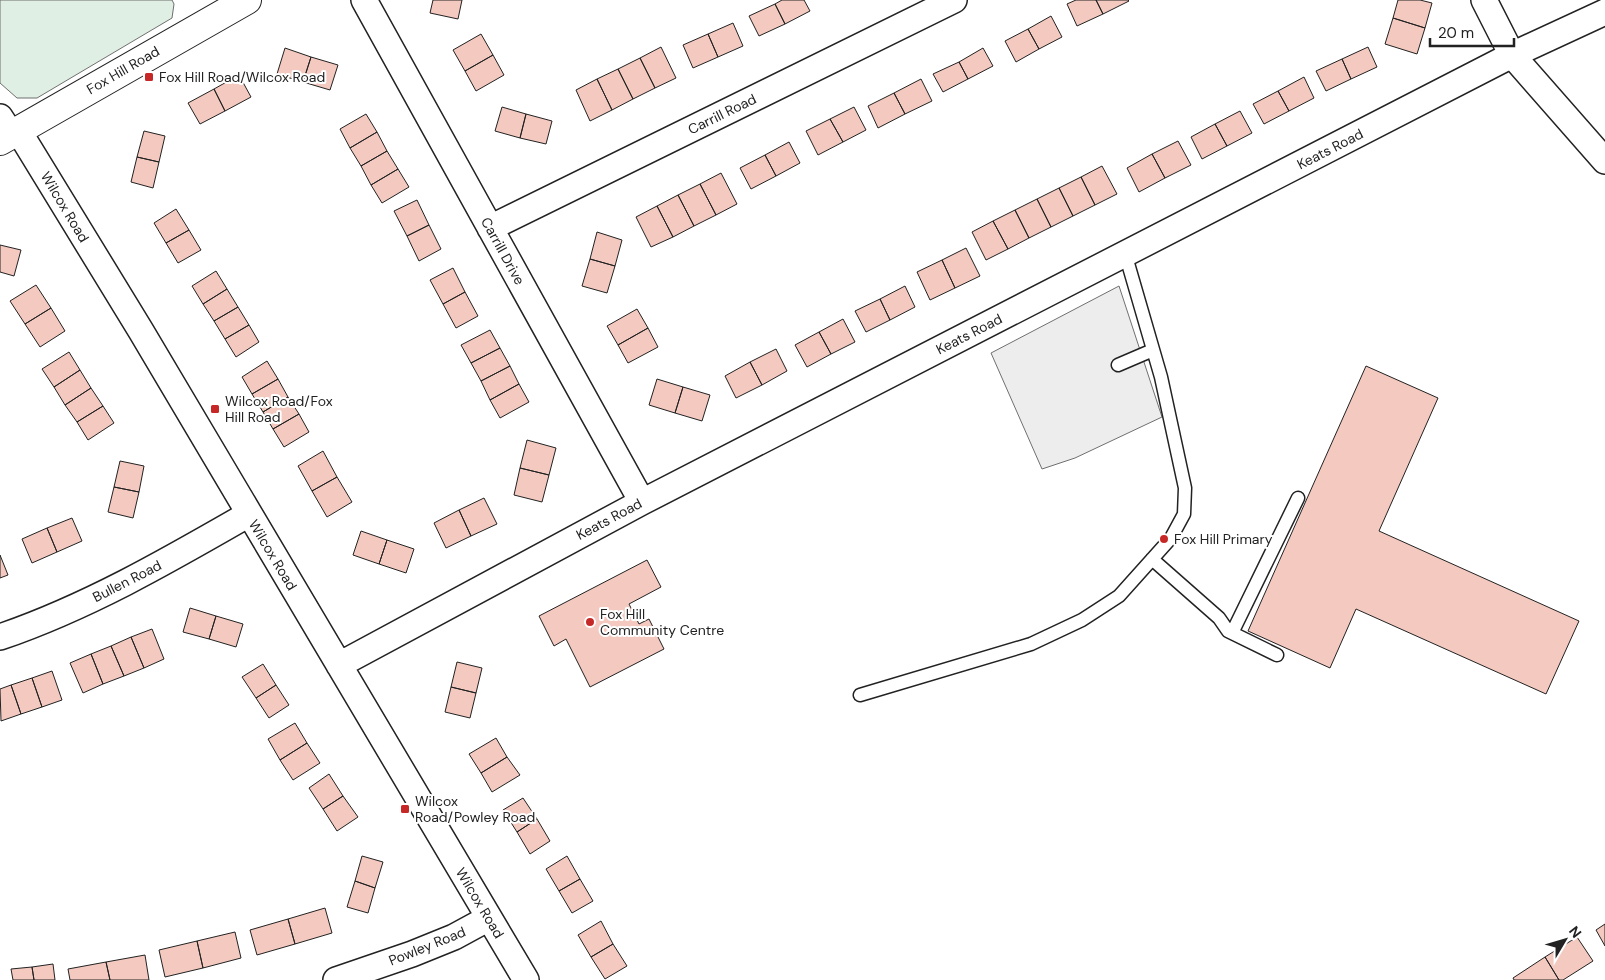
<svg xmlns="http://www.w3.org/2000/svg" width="1605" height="980" font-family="'DM Sans',sans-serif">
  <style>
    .green { fill: #e0efe3; stroke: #6f6f6f }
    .parking { fill: #ededed; stroke: #6f6f6f }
    .building { fill: #f3c9c0; stroke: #222 }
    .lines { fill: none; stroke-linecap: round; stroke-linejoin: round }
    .lane-casing { stroke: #222; stroke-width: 15 }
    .street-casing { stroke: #222; stroke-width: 28 }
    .secondary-casing { stroke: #222; stroke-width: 30 }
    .lane { stroke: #fff; stroke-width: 12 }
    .street { stroke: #fff; stroke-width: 25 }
    .secondary { stroke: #fff; stroke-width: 28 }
    .poi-dot { fill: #c62828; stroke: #fff; stroke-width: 2 }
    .labels { text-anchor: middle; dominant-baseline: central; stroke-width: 4; stroke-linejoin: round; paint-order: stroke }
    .street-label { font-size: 14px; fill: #222; stroke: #fff }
    .poi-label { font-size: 14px; fill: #222; stroke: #fff; text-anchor: start }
  </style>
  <rect width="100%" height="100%" fill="#fff"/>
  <path class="green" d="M0,0h172l2,4 -2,14 -135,80h-20l-17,-15z"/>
  <path class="parking" d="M1119,286l43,131 -87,41 -33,11 -51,-116z"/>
  <path class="building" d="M433,0h29l-4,19 -28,-6z
    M782,0h22l6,11 -25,13 -10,-20z
    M1076,0h20l7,14 -26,12 -10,-22z
    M1096,0h32l1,1 -26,13z
    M1398,0h22l12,3 -7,25 -32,-10z
    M775,4l10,20 -26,12 -10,-20z
    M1051,16l11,21 -23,12 -11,-20z
    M1393,18l32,10 -8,26 -32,-10z
    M733,23l10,23 -25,11 -10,-23z
    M1028,29l11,20 -23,13 -11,-21z
    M481,34l12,21 -28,16 -12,-21z
    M708,34l10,23 -25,11 -10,-23z
    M661,47l15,31 -21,10 -15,-30z
    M1368,47l9,20 -26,12 -9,-20z
    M285,48l26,9 -8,25 -26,-8z
    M983,48l10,18 -25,13 -9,-17z
    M493,55l11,20 -28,16 -11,-20z
    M311,57l27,8 -8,25 -27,-8z
    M640,58l15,30 -22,11 -15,-30z
    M1342,59l9,20 -25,12 -10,-20z
    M959,62l9,17 -25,13 -10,-18z
    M618,69l15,30 -21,11 -15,-31z
    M239,75l12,22 -26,14 -11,-22z
    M1304,77l10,21 -25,13 -11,-20z
    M597,79l15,31 -22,11 -14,-31z
    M921,79l11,22 -27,13 -11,-21z
    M214,89l11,22 -25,13 -12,-21z
    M1278,91l11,20 -25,13 -11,-20z
    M894,93l11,21 -27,14 -10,-22z
    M502,107l24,7 -6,24 -25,-7z
    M854,107l12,23 -23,12 -13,-23z
    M1240,111l12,22 -25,13 -12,-22z
    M366,114l11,18 -27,16 -10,-19z
    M526,114l26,7 -6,23 -26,-6z
    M830,119l13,23 -25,13 -12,-24z
    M1215,124l12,22 -25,13 -11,-22z
    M144,131l21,5 -6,26 -22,-5z
    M377,132l10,19 -26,15 -11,-18z
    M1178,141l13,24 -26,13 -13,-24z
    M789,142l11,21 -24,13 -11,-21z
    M387,151l11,18 -27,16 -10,-19z
    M1152,154l13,24 -26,14 -12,-24z
    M765,155l11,21 -25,13 -11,-21z
    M137,157l22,5 -6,26 -22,-6z
    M1102,166l15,28 -22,11 -14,-28z
    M398,169l11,18 -27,16 -11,-18z
    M721,173l16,31 -21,11 -16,-31z
    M1081,177l14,28 -22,11 -14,-28z
    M700,184l16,31 -22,11 -16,-31z
    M1059,188l14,28 -22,11 -14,-28z
    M678,195l16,31 -21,11 -16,-31z
    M1037,199l14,28 -22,11 -14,-28z
    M417,200l12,25 -22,11 -13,-25z
    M657,206l16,31 -22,10 -15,-30z
    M176,209l13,21 -23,13 -12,-20z
    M1015,210l14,28 -21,11 -15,-28z
    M993,221l15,28 -22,11 -14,-28z
    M429,225l12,24 -22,12 -12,-25z
    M189,230l12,20 -23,13 -12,-20z
    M597,232l25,8 -7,26 -25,-7z
    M0,245l21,5 -7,26 -14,-4z
    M966,248l14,28 -25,12 -13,-28z
    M590,259l25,7 -8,27 -25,-7z
    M942,260l13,28 -25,12 -13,-28z
    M453,268l12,24 -22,12 -13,-24z
    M216,271l11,18 -24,15 -11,-18z
    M36,285l15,23 -26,16 -15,-23z
    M905,286l10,21 -25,13 -10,-21z
    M227,289l11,18 -24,14 -11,-17z
    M465,292l13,24 -22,12 -13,-24z
    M880,299l10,21 -24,12 -11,-21z
    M238,307l11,18 -24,14 -11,-18z
    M51,308l14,23 -25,16 -15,-23z
    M637,309l11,19 -30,17 -11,-19z
    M843,319l12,23 -24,12 -12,-22z
    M249,325l10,17 -23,15 -11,-18z
    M648,328l10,19 -30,16 -10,-18z
    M490,330l10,18 -29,15 -10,-18z
    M819,332l12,22 -24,13 -12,-22z
    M500,348l10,18 -29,15 -10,-18z
    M776,349l11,22 -25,14 -12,-23z
    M69,352l11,18 -26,17 -12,-18z
    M267,361l11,18 -26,15 -10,-17z
    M750,362l12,23 -26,13 -11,-22z
    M510,366l9,18 -29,16 -9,-19z
    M1366,366l72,32 -59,133 200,90 -33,73 -190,-85 -26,59 -82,-37z
    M80,370l11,18 -26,17 -11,-18z
    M278,379l10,18 -25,15 -11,-18z
    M657,379l26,8 -8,26 -26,-8z
    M519,384l10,18 -29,16 -10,-18z
    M683,387l27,8 -8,26 -27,-8z
    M91,388l12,18 -26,16 -12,-17z
    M288,397l11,17 -26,15 -10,-17z
    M103,406l11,17 -26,17 -11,-18z
    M299,414l10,18 -25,15 -11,-18z
    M527,440l29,8 -7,27 -29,-7z
    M323,451l14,26 -25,14 -14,-25z
    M120,461l24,5 -5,26 -25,-5z
    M520,468l29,7 -7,27 -28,-7z
    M337,477l15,25 -25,15 -15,-26z
    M114,487l25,5 -6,26 -25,-6z
    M484,498l13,26 -26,12 -12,-26z
    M459,510l12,26 -25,12 -12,-25z
    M72,518l10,23 -25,11 -10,-24z
    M47,528l10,24 -25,11 -10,-24z
    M361,531l26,9 -8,24 -26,-9z
    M387,540l27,9 -8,24 -27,-9z
    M0,555l8,20 -8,3z
    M647,560l14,27 -32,17 10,20 10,-5 15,30 -74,38 -24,-48 -12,7 -15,-30z
    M190,608l26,8 -7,23 -26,-7z
    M216,616l27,8 -7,23 -27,-8z
    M152,629l12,30 -20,9 -13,-31z
    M131,637l13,31 -20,8 -13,-30z
    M111,646l13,30 -21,8 -12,-30z
    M91,654l12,30 -20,9 -13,-30z
    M457,662l25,6 -6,25 -25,-6z
    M263,664l13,21 -20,13 -14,-21z
    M52,671l10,29 -20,7 -10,-29z
    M32,678l10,29 -21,7 -10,-29z
    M11,685l10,29 -20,7 -1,-32z
    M276,685l13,20 -20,13 -13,-20z
    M451,687l25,6 -6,25 -25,-6z
    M295,723l12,20 -27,17 -12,-21z
    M496,738l11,19 -26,16 -12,-19z
    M307,743l13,20 -27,17 -13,-20z
    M507,757l13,18 -28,17 -11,-19z
    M329,774l14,22 -20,13 -14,-21z
    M343,796l15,21 -21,14 -14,-22z
    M523,798l14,21 -20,13 -14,-22z
    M537,819l13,22 -20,13 -13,-22z
    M362,856l21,6 -8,26 -20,-7z
    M567,856l13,23 -21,12 -13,-22z
    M580,879l13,22 -21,12 -13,-22z
    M355,881l20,7 -7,25 -21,-6z
    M325,908l7,25 -37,11 -7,-25z
    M288,919l7,25 -38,11 -7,-25z
    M601,921l12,23 -22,13 -13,-22z
    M1605,924v22l-9,-16z
    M235,932l6,26 -38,10 -6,-27z
    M1577,937l16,24 -30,19h-4l-14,-23z
    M197,941l6,27 -38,9 -6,-27z
    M613,944l14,22 -22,13 -14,-22z
    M145,955l4,25h-39l-4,-18z
    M1545,957l14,23h-45l-1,-2z
    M106,962l4,18h-40l-2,-11z
    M53,964l2,16h-21l-2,-13z
    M32,967l2,13h-21l-2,-11z"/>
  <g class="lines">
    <g class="lane-casing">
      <path id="lane" d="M1118,365l35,-15
        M1152,559l67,59 9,13 49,24
        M1232,633l66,-135
        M860,695l171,-51 51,-24 37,-24 52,-58 13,-24 1,-26 -24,-111 -36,-124"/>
    </g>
    <g class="street-casing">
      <path id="street" d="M364,0l278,502
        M1484,0l28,55 93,106
        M0,117l11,17
        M18,130l123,201 385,649
        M490,228l464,-228
        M0,637c88,-30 169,-77 249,-123
        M339,665l303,-163 870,-447 93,-43
        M336,980l76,-26 42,-17 35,-19"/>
    </g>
    <g class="secondary-casing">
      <path id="secondary" d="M0,141l247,-141"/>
    </g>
    <use href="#lane" class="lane"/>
    <use href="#street" class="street"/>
    <use href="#secondary" class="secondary"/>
  </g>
  <g class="poi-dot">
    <rect x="144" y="72" width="10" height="10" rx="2.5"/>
    <rect x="210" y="404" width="10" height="10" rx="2.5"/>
    <circle cx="1164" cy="539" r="5"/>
    <circle cx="590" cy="622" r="5"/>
    <rect x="400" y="804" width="10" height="10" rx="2.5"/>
  </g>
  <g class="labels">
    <g class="street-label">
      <text transform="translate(123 70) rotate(-30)">Fox Hill Road</text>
      <text transform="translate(722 114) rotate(-26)">Carrill Road</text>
      <text transform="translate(1330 149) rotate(-27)">Keats Road</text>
      <text transform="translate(65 207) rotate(59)">Wilcox Road</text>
      <text transform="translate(503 251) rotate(61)">Carrill Drive</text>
      <text transform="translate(969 334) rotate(-27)">Keats Road</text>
      <text transform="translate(609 519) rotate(-28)">Keats Road</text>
      <text transform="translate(273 555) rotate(59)">Wilcox Road</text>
      <text transform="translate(127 581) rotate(-27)">Bullen Road</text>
      <text transform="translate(480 903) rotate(59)">Wilcox Road</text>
      <text transform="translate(427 946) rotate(-22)">Powley Road</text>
    </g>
    <g class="poi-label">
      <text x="159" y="77">Fox Hill Road/Wilcox Road</text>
      <text x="225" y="401">Wilcox Road/Fox<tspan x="225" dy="16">Hill Road</tspan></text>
      <text x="1174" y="539">Fox Hill Primary</text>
      <text x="600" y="614">Fox Hill<tspan x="600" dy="16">Community Centre</tspan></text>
      <text x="415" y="801">Wilcox<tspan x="415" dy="16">Road/Powley Road</tspan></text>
    </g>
  </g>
  <g transform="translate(1565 940) rotate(52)" stroke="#ffffff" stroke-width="4" paint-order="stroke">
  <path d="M0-4L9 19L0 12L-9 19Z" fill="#222222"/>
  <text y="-8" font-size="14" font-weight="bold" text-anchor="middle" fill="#222222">N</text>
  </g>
  <path d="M1430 38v8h84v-8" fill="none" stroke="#222222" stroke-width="2.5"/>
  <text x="1438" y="38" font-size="15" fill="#222222" stroke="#ffffff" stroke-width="4" paint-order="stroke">20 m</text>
</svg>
